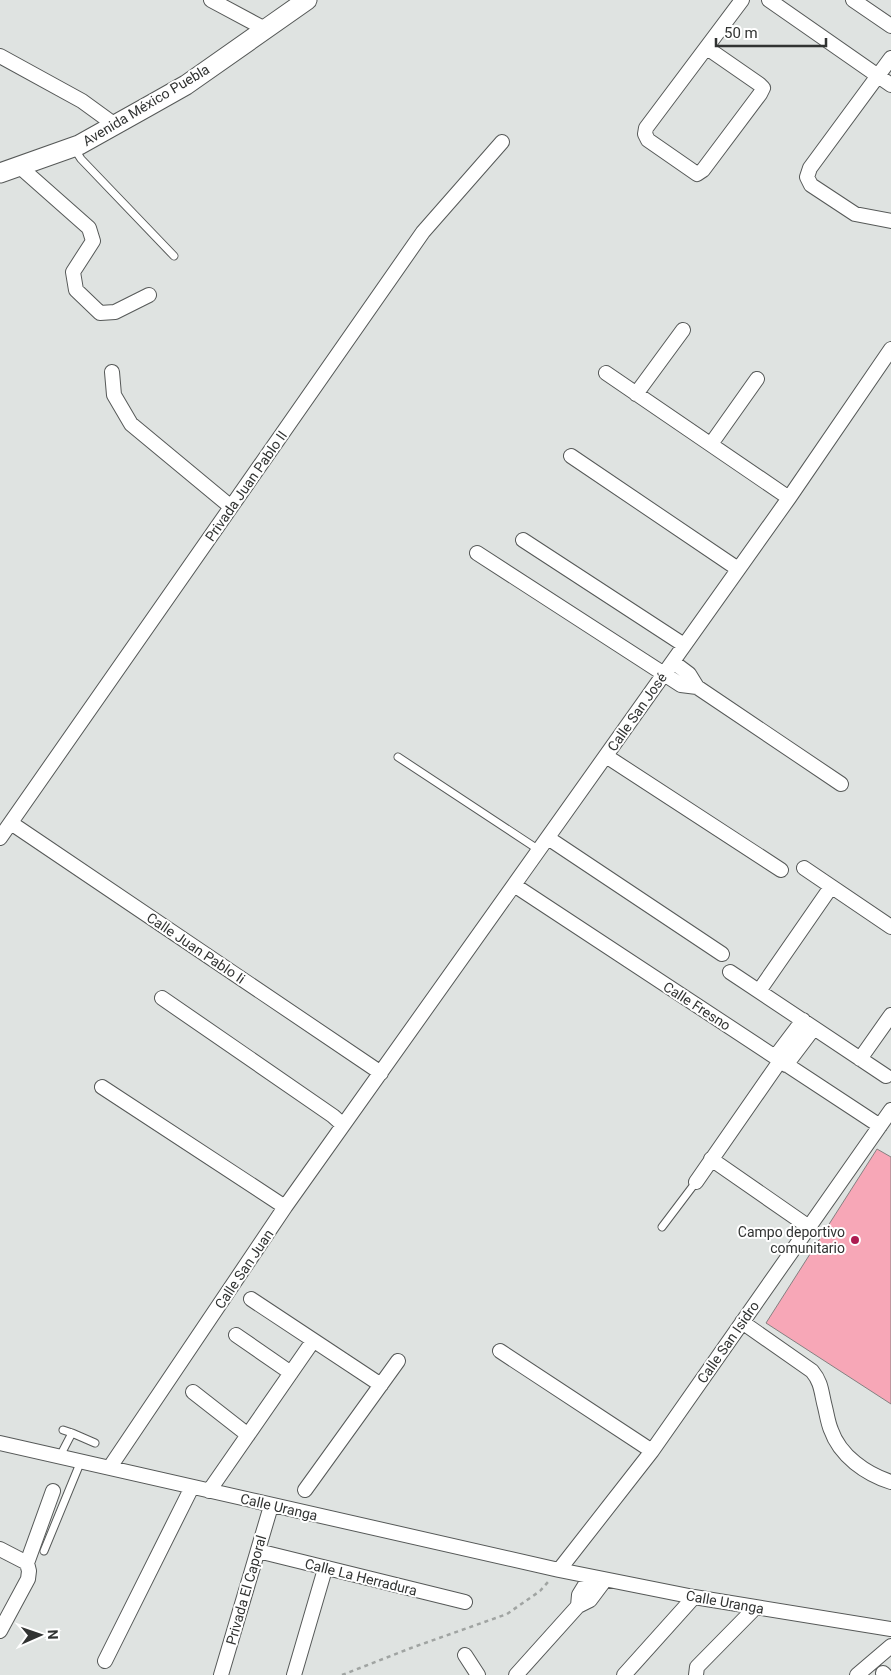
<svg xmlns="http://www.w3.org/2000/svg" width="891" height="1675" font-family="Roboto,sans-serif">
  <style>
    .building { fill: #f7a7b7; stroke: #848081 }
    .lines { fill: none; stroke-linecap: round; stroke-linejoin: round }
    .lane-casing { stroke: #565958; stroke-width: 9 }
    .street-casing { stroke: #565958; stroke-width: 16 }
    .secondary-casing { stroke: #565958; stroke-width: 21 }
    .path { stroke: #a0a4a2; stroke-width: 2.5; stroke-dasharray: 4 4; stroke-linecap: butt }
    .lane { stroke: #fff; stroke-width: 7 }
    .street { stroke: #fff; stroke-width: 14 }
    .secondary { stroke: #fff; stroke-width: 19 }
    .poi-dot { fill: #ad1c51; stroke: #fff; stroke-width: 2 }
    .labels { text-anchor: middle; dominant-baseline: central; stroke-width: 4; stroke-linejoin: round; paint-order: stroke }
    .street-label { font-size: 14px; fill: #313332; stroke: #fff }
    .poi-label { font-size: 14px; fill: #313332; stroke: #fff; text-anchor: end }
  </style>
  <rect width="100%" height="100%" fill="#dfe3e1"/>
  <path class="building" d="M877,1149l14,8v247l-125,-81z"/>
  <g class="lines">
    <g class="lane-casing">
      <path id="lane" d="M74,148l7,11 93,97
        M398,757l141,93
        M662,1227l34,-45
        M72,1433l23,10
        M60,1456l12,-23 -9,-3
        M44,1551l37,-90"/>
    </g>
    <g class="street-casing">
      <path id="street" d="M211,0l54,29
        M769,0l122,85
        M853,0l38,26
        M707,48l52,36 4,4 -3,6 -57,76 -6,4 -49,-34 -3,-6 1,-6 96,-128
        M0,56l82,45 33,24
        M891,58l-81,110 -3,9 4,8 44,29 36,7
        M20,167l69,61 4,13 -20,31 3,18 24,23 15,-1 34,-17
        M112,372l2,23 17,29 100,83
        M606,373l183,125
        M636,394l47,-64
        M711,444l46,-65
        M571,456l167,113
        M523,540l161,105
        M477,553l204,132 16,2
        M673,662l16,12 8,13 144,97
        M606,756l175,114
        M11,823l370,250
        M0,838l423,-606 79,-90
        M548,838l174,116
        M804,868l87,59
        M514,885l366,241
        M730,972l156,104
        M759,991l72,-104
        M162,998l171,118 10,9
        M775,1057l28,-37
        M860,1059l31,-44
        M786,1065l28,-37
        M102,1087l183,120
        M711,1159l98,68
        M696,1182l84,-121
        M251,1299l130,86
        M742,1322l70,49c10,12 9,21 13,36 2,8 3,16 6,23 9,26 35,44 60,52
        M236,1335l55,38
        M500,1351l152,100
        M193,1392l55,43
        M0,1443l559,127 135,27 197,32
        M110,1467l175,-260 504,-709 102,-149
        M305,1490l93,-129
        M209,1491l104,-150
        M0,1549l27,14 2,8 -1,8 -28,52
        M258,1551l207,51
        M27,1563l26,-72
        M559,1570l93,-119 239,-341
        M578,1606l1,-11 11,-18
        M465,1655l13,20
        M105,1661l87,-174
        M883,1673l2,2
        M221,1675l50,-169
        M294,1675l31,-106
        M516,1675l62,-69 12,-6 15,-20
        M624,1675l70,-78
        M696,1675l1,-8 58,-59
        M857,1675l34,-29"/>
    </g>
    <g class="secondary-casing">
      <path id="secondary" d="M0,173l79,-28 68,-38 39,-22 121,-85"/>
    </g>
    <path class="path" d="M342,1675l69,-27 96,-34 33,-23 8,-9"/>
    <use href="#lane" class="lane"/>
    <use href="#street" class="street"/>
    <use href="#secondary" class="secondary"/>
  </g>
  <circle class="poi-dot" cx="855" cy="1240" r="5"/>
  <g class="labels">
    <g class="street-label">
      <text transform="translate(146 105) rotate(-31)">Avenida México Puebla</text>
      <text transform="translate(246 486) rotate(-55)">Privada Juan Pablo II</text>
      <text transform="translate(637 712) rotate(-55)">Calle San José</text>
      <text transform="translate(196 948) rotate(34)">Calle Juan Pablo Ii</text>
      <text transform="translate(697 1006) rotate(33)">Calle Fresno</text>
      <text transform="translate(244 1269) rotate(-56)">Calle San Juan</text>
      <text transform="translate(728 1342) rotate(-55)">Calle San Isidro</text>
      <text transform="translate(279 1507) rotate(13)">Calle Uranga</text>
      <text transform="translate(361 1577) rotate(14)">Calle La Herradura</text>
      <text transform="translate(246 1590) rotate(-74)">Privada El Caporal</text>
      <text transform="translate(725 1602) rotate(10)">Calle Uranga</text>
    </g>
    <g class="poi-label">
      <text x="845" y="1232">Campo deportivo<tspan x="845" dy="16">comunitario</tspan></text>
    </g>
  </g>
  <g transform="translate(40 1635) rotate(88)" stroke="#ffffff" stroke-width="4" paint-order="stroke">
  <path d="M0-4L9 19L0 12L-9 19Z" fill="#313332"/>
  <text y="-8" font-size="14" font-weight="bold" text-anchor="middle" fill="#313332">N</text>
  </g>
  <path d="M716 38v8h110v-8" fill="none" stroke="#313332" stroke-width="2.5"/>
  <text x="724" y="38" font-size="15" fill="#313332" stroke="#ffffff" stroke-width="4" paint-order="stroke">50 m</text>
</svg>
